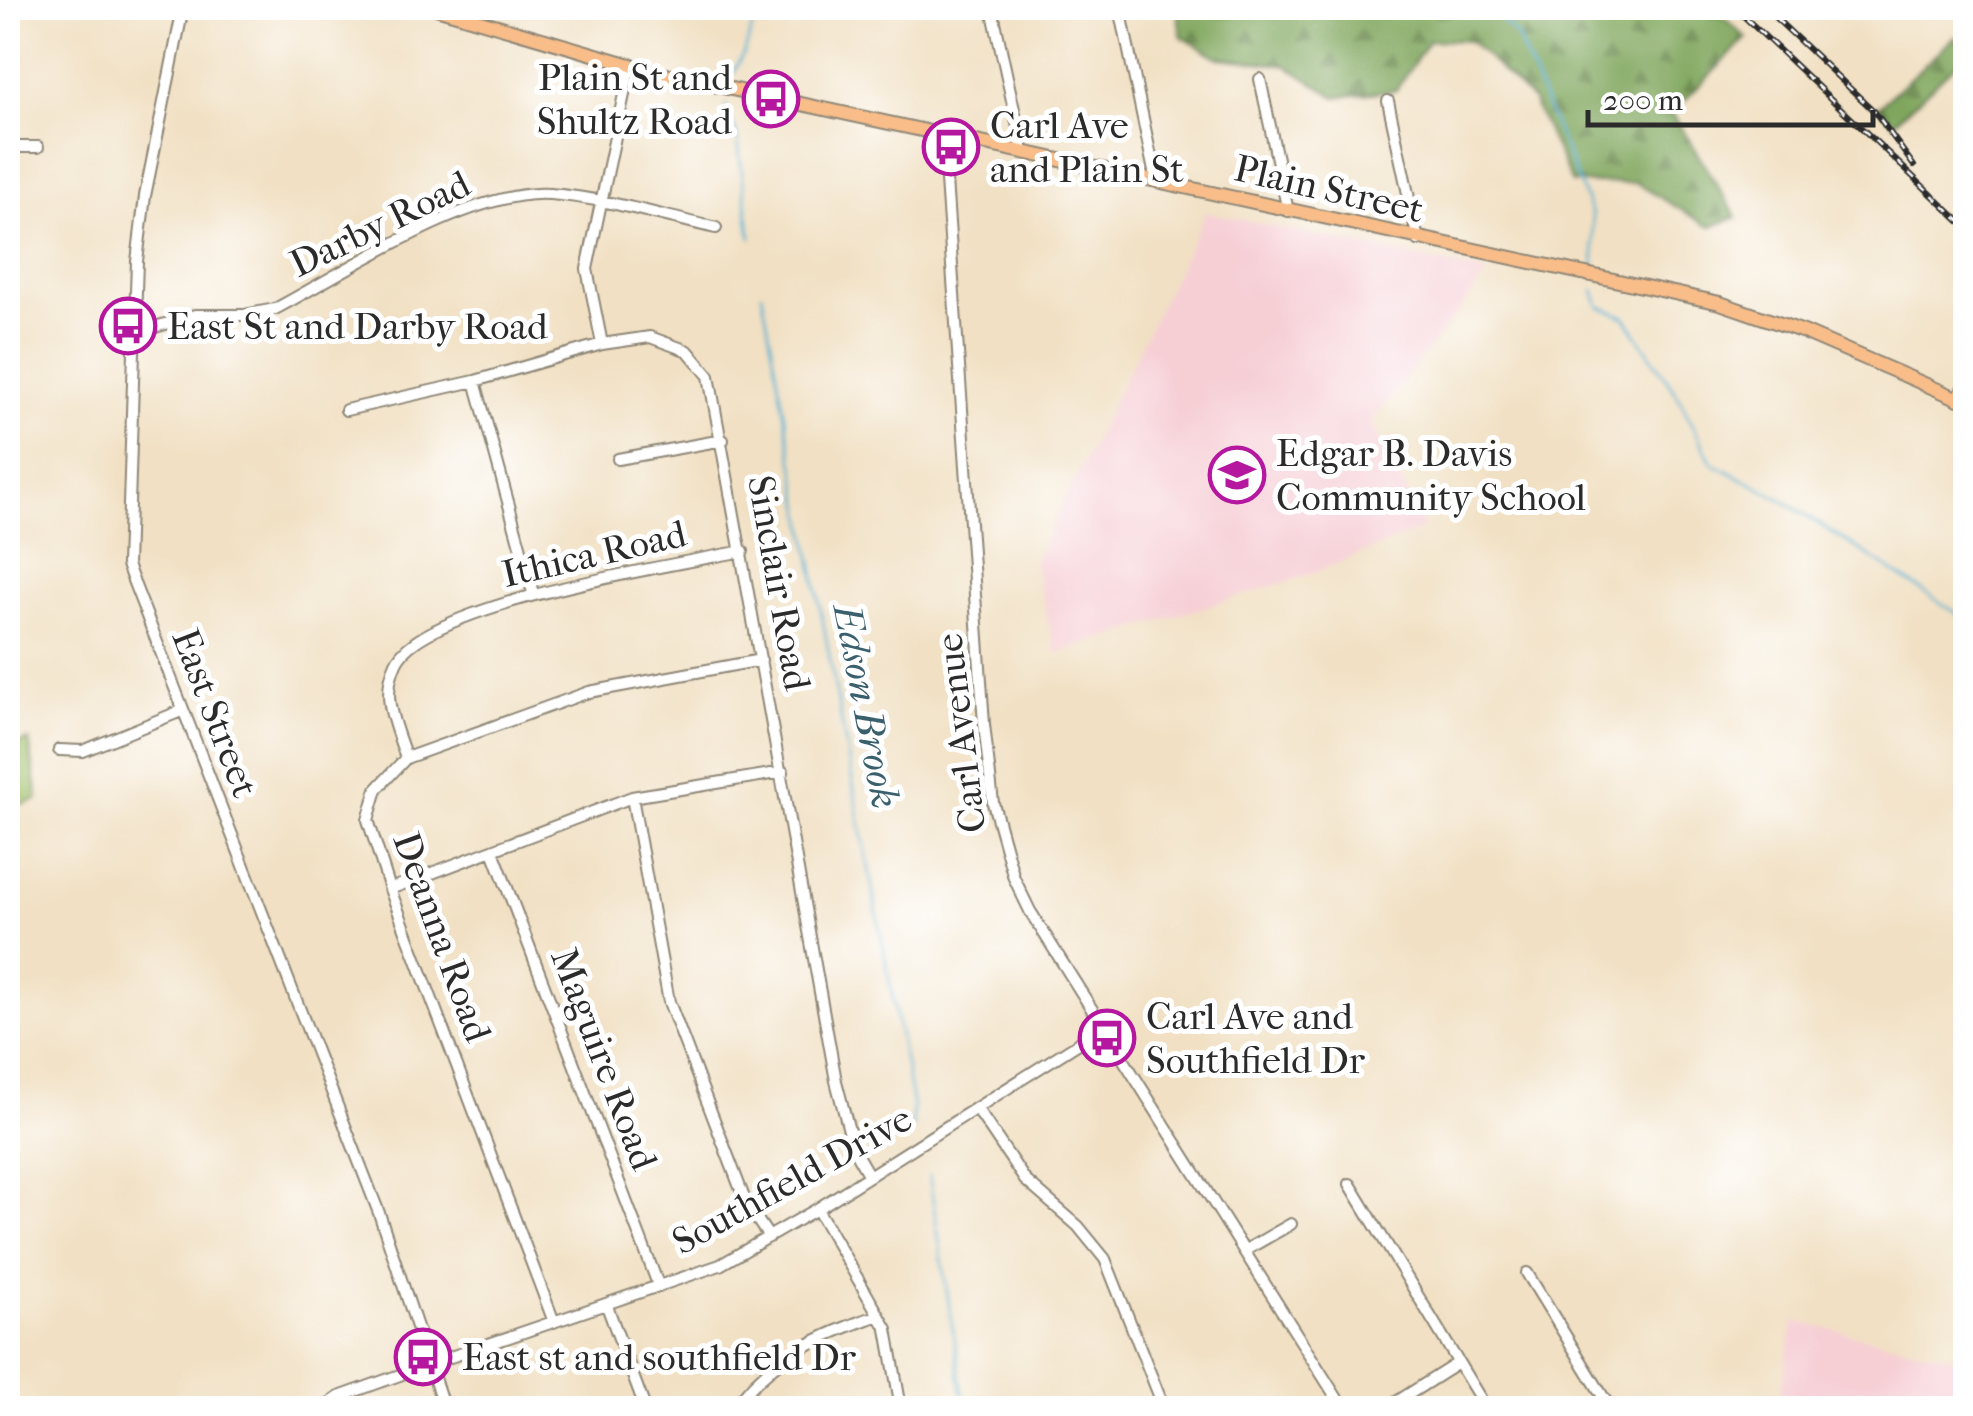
<svg xmlns="http://www.w3.org/2000/svg" width="1973" height="1416" font-family="'IM FELL French Canon',serif">
  <style>
    .built { fill: #f6cfd5 }
    .forest { fill: url(#forest-firs); stroke: #556844; stroke-width: 2.5 }
    .park { fill: #9fbf68; stroke: #65754a; stroke-width: 2.5 }
    .lines { fill: none; stroke-linecap: round; stroke-linejoin: round }
    .stream { stroke: #51adcf; stroke-width: 2.5 }
    .minor-casing { stroke: #8e8677; stroke-width: 14 }
    .major-casing { stroke: #8e8677; stroke-width: 16 }
    .minor { stroke: #fff; stroke-width: 10 }
    .major { stroke: #f8bd89; stroke-width: 12 }
    .rail-casing { stroke: #2b2b2b; stroke-width: 6 }
    .rail { stroke: #fff; stroke-width: 2.5; stroke-dasharray: 8; stroke-linecap: butt }
    .labels { text-anchor: middle; dominant-baseline: central; stroke-width: 10; stroke-linejoin: round; paint-order: stroke }
    .poi-label { font-size: 38px; fill: #2b2b2b; stroke: #fff; text-anchor: start }
    .street-label { font-size: 38px; fill: #2b2b2b; stroke: #fff }
    .water-label { font-size: 40px; font-style: italic; fill: #3a5f6d; stroke: #fff }
  </style>
  <defs>
    <pattern id="forest-firs" width="22" height="20" patternUnits="userSpaceOnUse" patternTransform="scale(2.5)"><rect width="22" height="20" fill="#7fa65c"/><path d="M5 1l3.5 6h-7zM16 11l3.5 6h-7z" fill="#68874c"/></pattern>
  </defs>
  <rect width="100%" height="100%" fill="#fff"/>
  <filter id="ink" filterUnits="userSpaceOnUse"><feTurbulence type="fractalNoise" baseFrequency=".01" numOctaves="2"/><feDisplacementMap in="SourceGraphic" scale="20" xChannelSelector="R" yChannelSelector="G"/><feConvolveMatrix kernelMatrix="1 2 1 2 8 2 1 2 1" color-interpolation-filters="sRGB"/></filter>
  <filter id="wash" filterUnits="userSpaceOnUse"><feTurbulence type="fractalNoise" baseFrequency=".0048" numOctaves="4" result="noise"/><feDisplacementMap in="SourceGraphic" scale="40" xChannelSelector="R" yChannelSelector="G"/><feGaussianBlur stdDeviation="2.25" result="paint"/><feColorMatrix in="noise" values="0 0 0 0 0 0 0 0 0 0 0 0 0 0 0 0 0 1.4 0 .05"/><feComposite in="paint" operator="in"/></filter>
  <g filter="url(#wash)">
    <rect width="100%" height="100%" fill="#f1e0c3"/>
    <path class="built" d="M1206,212l282,61 -117,149 54,106 -116,47 -253,78 -22,-90z
      M1794,1321l171,39v48h-188z"/>
    <path class="forest" d="M1176,8h537l34,30 -75,75 65,104 -27,10 -74,-44h-64l-40,-83 -62,-59 -41,-1 -33,50 -61,7 -50,-32 -66,-7 -37,-21z
      M1955,37l10,11v8l-72,67 -15,-16z"/>
    <path class="park" d="M29,740l9,59 -30,10v-62z"/>
    <g class="lines">
      <path class="stream" d="M1491,8l26,28 75,178 3,51
        M730,78l15,-27 13,-43
        M726,105l11,30 14,103
        M1594,290l5,16 26,11 54,81 33,65 67,35 187,121
        M762,293l151,814 -1,21
        M929,1175l36,233"/>
    </g>
  </g>
  <g filter="url(#ink)">
    <g class="lines">
      <g class="minor-casing">
        <path id="minor" d="M183,8l-38,188 -8,65 -10,304 252,648 65,195
          M992,8l31,143
          M1120,8l36,173
          M1260,79l28,132
          M1388,101l30,139
          M943,137l41,587 9,79 21,75 16,33 313,497
          M8,147h30
          M132,334l63,-19h49l31,-6c72,-38 194,-120 275,-115 55,4 112,22 166,34
          M602,344l-15,-75 43,-203
          M475,381l58,212
          M346,410l129,-29 127,-37 48,-7 38,14 21,25 127,705 18,69 15,26
          M618,459l105,-19
          M59,750l24,1 98,-40
          M406,758c-11,-34 -26,-61 -10,-95 26,-59 282,-99 347,-112
          M632,797l37,205 77,201 23,34
          M493,851l166,436
          M390,889l242,-92 151,-25
          M977,1109l48,71 53,46 27,33 59,149
          M1350,1184l136,224
          M817,1209l70,120 14,79
          M1244,1251l47,-27
          M1527,1273l83,135
          M607,1306l38,102
          M554,1322l-164,-433 -22,-69 9,-31 29,-31 183,-66 172,-32
          M323,1408l16,-11 91,-33 290,-99 97,-56 287,-182
          M735,1408c31,-49 91,-75 144,-93
          M1387,1408l71,-45"/>
      </g>
      <g class="major-casing">
        <path id="major" d="M436,8l222,65 1062,230 84,29 162,70
          M1958,399l8,-15"/>
      </g>
      <use href="#minor" class="minor"/>
      <use href="#major" class="major"/>
      <g class="rail-casing">
        <path id="rail" d="M1735,8l231,219
          M1765,8l110,104 39,54"/>
      </g>
      <use href="#rail" class="rail"/>
    </g>
  </g>
  <defs>
    <g id="bus-ring" transform="scale(2.875)"><circle r="9.5" fill="#fff" stroke="#b5179e" stroke-width="1.5"/><path d="M-5-6H5V4H4V6H2V4H-2V6H-4V4H-5ZM-3.5-4V0h7V-4ZM-3.5 1.2v1.5H-2V1.2ZM2 1.2v1.5H3.5V1.2Z" fill="#b5179e"/></g>
    <g id="school-ring" transform="scale(2.875)"><circle r="9.5" fill="#fff" stroke="#b5179e" stroke-width="1.5"/><path d="M0-5L7-2L0 1L-7-2ZM-4 1L0 2.5L4 1V4Q0 6-4 4Z" fill="#b5179e"/></g>
  </defs>
  <g fill-rule="evenodd">
    <use href="#bus-ring" x="771" y="99"/>
    <use href="#bus-ring" x="951" y="147"/>
    <use href="#bus-ring" x="128" y="326"/>
    <use href="#school-ring" x="1237" y="475"/>
    <use href="#bus-ring" x="1107" y="1038"/>
    <use href="#bus-ring" x="423" y="1357"/>
  </g>
  <g class="labels">
    <g class="poi-label">
      <text x="732" y="77" text-anchor="end">Plain St and<tspan x="732" dy="44">Shultz Road</tspan></text>
      <text x="990" y="125">Carl Ave<tspan x="990" dy="44">and Plain St</tspan></text>
      <text x="167" y="326">East St and Darby Road</text>
      <text x="1276" y="453">Edgar B. Davis<tspan x="1276" dy="44">Community School</tspan></text>
      <text x="1146" y="1016">Carl Ave and<tspan x="1146" dy="44">Southfield Dr</tspan></text>
      <text x="462" y="1357">East st and southfield Dr</text>
    </g>
    <g class="street-label">
      <text transform="translate(1329 189) rotate(13)">Plain Street</text>
      <text transform="translate(380 224) rotate(-26)">Darby Road</text>
      <text transform="translate(594 554) rotate(-13)">Ithica Road</text>
      <text transform="translate(779 583) rotate(80)">Sinclair Road</text>
      <text transform="translate(215 713) rotate(69)">East Street</text>
      <text transform="translate(961 733) rotate(-97)">Carl Avenue</text>
      <text transform="translate(442 937) rotate(70)">Deanna Road</text>
      <text transform="translate(604 1059) rotate(69)">Maguire Road</text>
      <text transform="translate(792 1180) rotate(-29)">Southfield Drive</text>
    </g>
    <g class="water-label">
      <text transform="translate(866 706) rotate(79)">Edson Brook</text>
    </g>
  </g>
  <rect width="1973" height="1416" fill="none" stroke="#fff" stroke-width="40"/>
  <path d="M1588 110v15h285v-15" fill="none" stroke="#2b2b2b" stroke-width="5"/>
  <text x="1603" y="110" font-size="30" fill="#2b2b2b" stroke="#ffffff" stroke-width="8" paint-order="stroke">200 m</text>
</svg>
